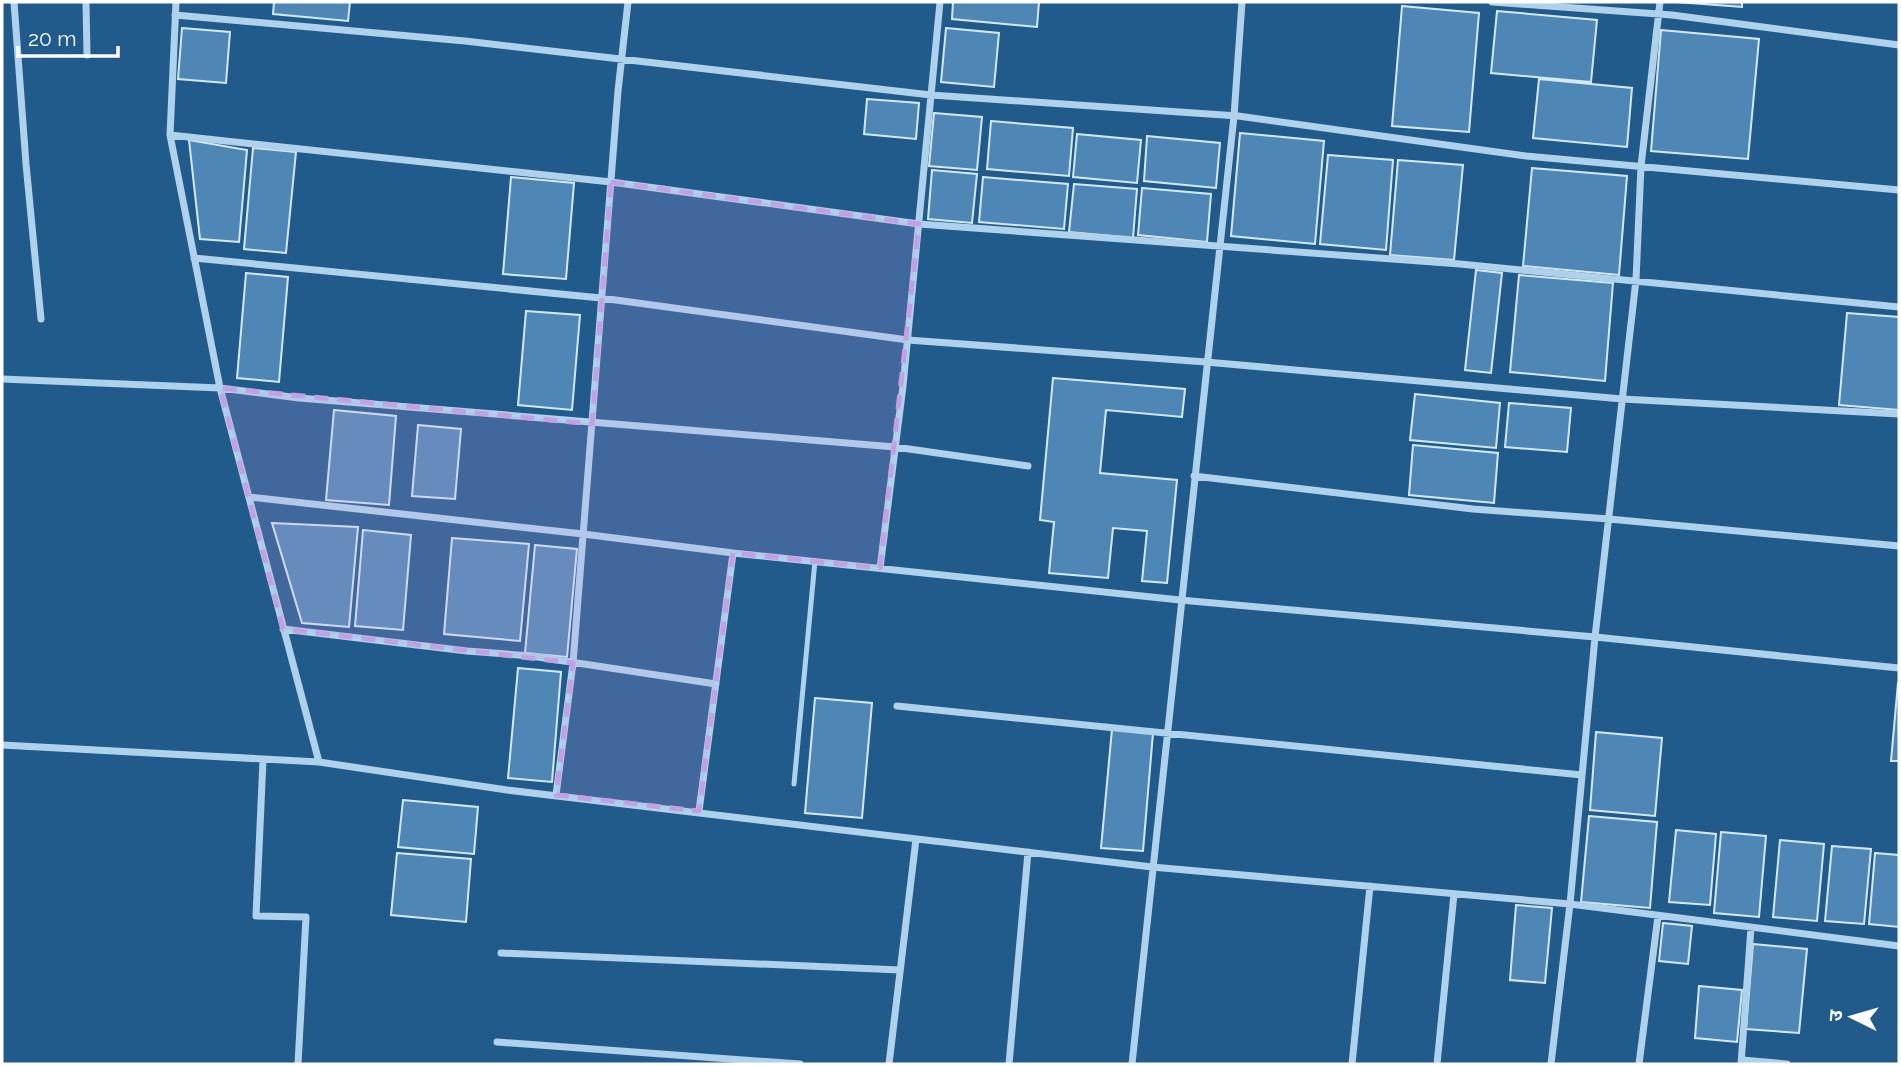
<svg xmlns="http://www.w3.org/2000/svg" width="1901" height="1066" font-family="Raleway,'Noto Sans Devanagari',sans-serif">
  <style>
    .building { fill: #4e87b5; stroke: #d4e8f8; stroke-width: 2 }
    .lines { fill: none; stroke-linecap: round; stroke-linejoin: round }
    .lane { stroke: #afd1eb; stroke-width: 5 }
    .street { stroke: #afd1eb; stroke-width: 7 }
    .marked { fill: #c4a0e2; fill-opacity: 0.2; stroke: #c4a0e2; stroke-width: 5; stroke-dasharray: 14 9; stroke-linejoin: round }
  </style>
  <rect width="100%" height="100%" fill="#215b8c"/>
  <path class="building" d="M274,2h76l-2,19 -75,-7z
    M953,2h86l-2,25 -85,-8z
    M1676,2h66v5z
    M1402,6l77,7 -10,119 -77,-6z
    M1497,11l100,9 -6,62 -100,-9z
    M182,28l48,4 -4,51 -48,-4z
    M946,28l53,5 -5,54 -53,-5z
    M1661,30l98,9 -11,120 -97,-8z
    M1539,79l93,9 -5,59 -94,-9z
    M867,99l52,4 -3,36 -52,-5z
    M934,113l48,4 -5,53 -48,-4z
    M991,121l82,7 -4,48 -82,-7z
    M1240,133l84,8 -9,103 -84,-8z
    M1077,134l64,6 -4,43 -64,-6z
    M1147,136l73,7 -4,45 -72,-7z
    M189,140l58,10 -8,92 -39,-3z
    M253,148l43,4 -10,101 -42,-4z
    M1328,155l65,5 -7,90 -66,-6z
    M1398,160l65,5 -9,95 -64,-5z
    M1532,168l95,8 -8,99 -96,-9z
    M932,170l45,4 -5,49 -44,-4z
    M511,177l63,6 -8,96 -63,-5z
    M983,177l85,7 -4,45 -85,-7z
    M1074,184l63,5 -4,49 -64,-6z
    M1142,188l69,6 -4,48 -69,-7z
    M1476,270l26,3 -11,100 -26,-3z
    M246,273l42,4 -9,105 -42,-4z
    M1519,275l94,8 -8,98 -95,-9z
    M526,311l54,4 -8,95 -54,-5z
    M1847,313l52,4v93l-60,-5z
    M1053,378l132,11 -3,28 -76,-7 -6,63 77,7 -10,103 -25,-2 5,-50 -34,-3 -5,50 -59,-5 5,-51 -14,-2z
    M1415,394l85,9 -4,45 -86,-8z
    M1509,403l62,5 -4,44 -62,-5z
    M334,410l62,6 -7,89 -63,-5z
    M418,425l43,4 -6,70 -43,-3z
    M1413,445l85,8 -4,50 -85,-8z
    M272,523l86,4 -9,100 -47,-4z
    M363,530l48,5 -8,95 -48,-4z
    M452,538l77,6 -9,97 -76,-7z
    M535,545l42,4 -10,108 -42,-4z
    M518,668l43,4 -9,110 -44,-4z
    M1898,683h1v78h-8z
    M815,698l57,5 -10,115 -57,-5z
    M1112,729l41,4 -10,118 -42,-3z
    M1596,732l66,6 -7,78 -65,-6z
    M403,800l75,7 -4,47 -76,-7z
    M1589,816l68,6 -7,86 -69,-6z
    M1676,830l40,4 -6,71 -41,-3z
    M1721,832l45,4 -7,81 -45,-4z
    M1780,840l44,4 -7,77 -44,-4z
    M1832,846l39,3 -7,75 -39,-3z
    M397,853l74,6 -5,63 -75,-7z
    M1875,853l24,2v72l-30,-3z
    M1516,905l36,3 -7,75 -35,-3z
    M1663,923l29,3 -4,38 -29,-3z
    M1753,944l54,5 -8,84 -53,-4z
    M1699,986l43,4 -5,52 -42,-4z"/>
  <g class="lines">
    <path class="lane" d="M794,784l21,-223"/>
    <path class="street" d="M14,2l12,162 15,155
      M86,2l1,53
      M176,2l-6,133 50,253 99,374
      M1492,2l180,13 227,30
      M175,15l290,26 466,54 307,21 288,40 373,34
      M170,135l441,47 308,42 541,40 439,43
      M194,258l407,40 307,42 298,22 416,37 277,15
      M2,379l218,9 79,10 596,49 133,19
      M1194,476l279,33 136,10 290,27
      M249,497l334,37 150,19 447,47 415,37 304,31
      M880,568l23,-182 37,-384
      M283,629l184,22 64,5 185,28
      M897,706l685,69
      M2,745l317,17 188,28 645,77 418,37 329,42
      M263,760l-7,156 50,1 -8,147
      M556,795l17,-132 45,-572 10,-89
      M699,811l34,-258
      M501,953l399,17
      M497,1042l303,22
      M1742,1060l45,4
      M889,1064l27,-225
      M1009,1064l19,-212
      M1132,1064l102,-948 8,-114
      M1352,1064l18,-178
      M1437,1064l17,-170
      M1551,1064l19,-160 25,-267 41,-357 5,-114 19,-164
      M1639,1064l19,-148
      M1741,1064l10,-136"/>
  </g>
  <path class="marked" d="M611,182l308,42 -39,344 -147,-15 -34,258 -143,-16 17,-132 -290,-34 -63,-241 372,36z"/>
  <rect width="1901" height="1066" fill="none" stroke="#ffffff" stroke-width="7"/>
  <g transform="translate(1852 1017) rotate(275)" stroke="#215b8c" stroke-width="5" paint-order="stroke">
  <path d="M0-5L12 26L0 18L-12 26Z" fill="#ffffff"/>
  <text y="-10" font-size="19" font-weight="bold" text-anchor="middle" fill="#ffffff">उ</text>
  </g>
  <path d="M18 46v10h100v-10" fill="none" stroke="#ffffff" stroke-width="3.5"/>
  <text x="28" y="46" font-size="21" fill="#ffffff" stroke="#215b8c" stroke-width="5" paint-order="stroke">20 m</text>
</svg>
